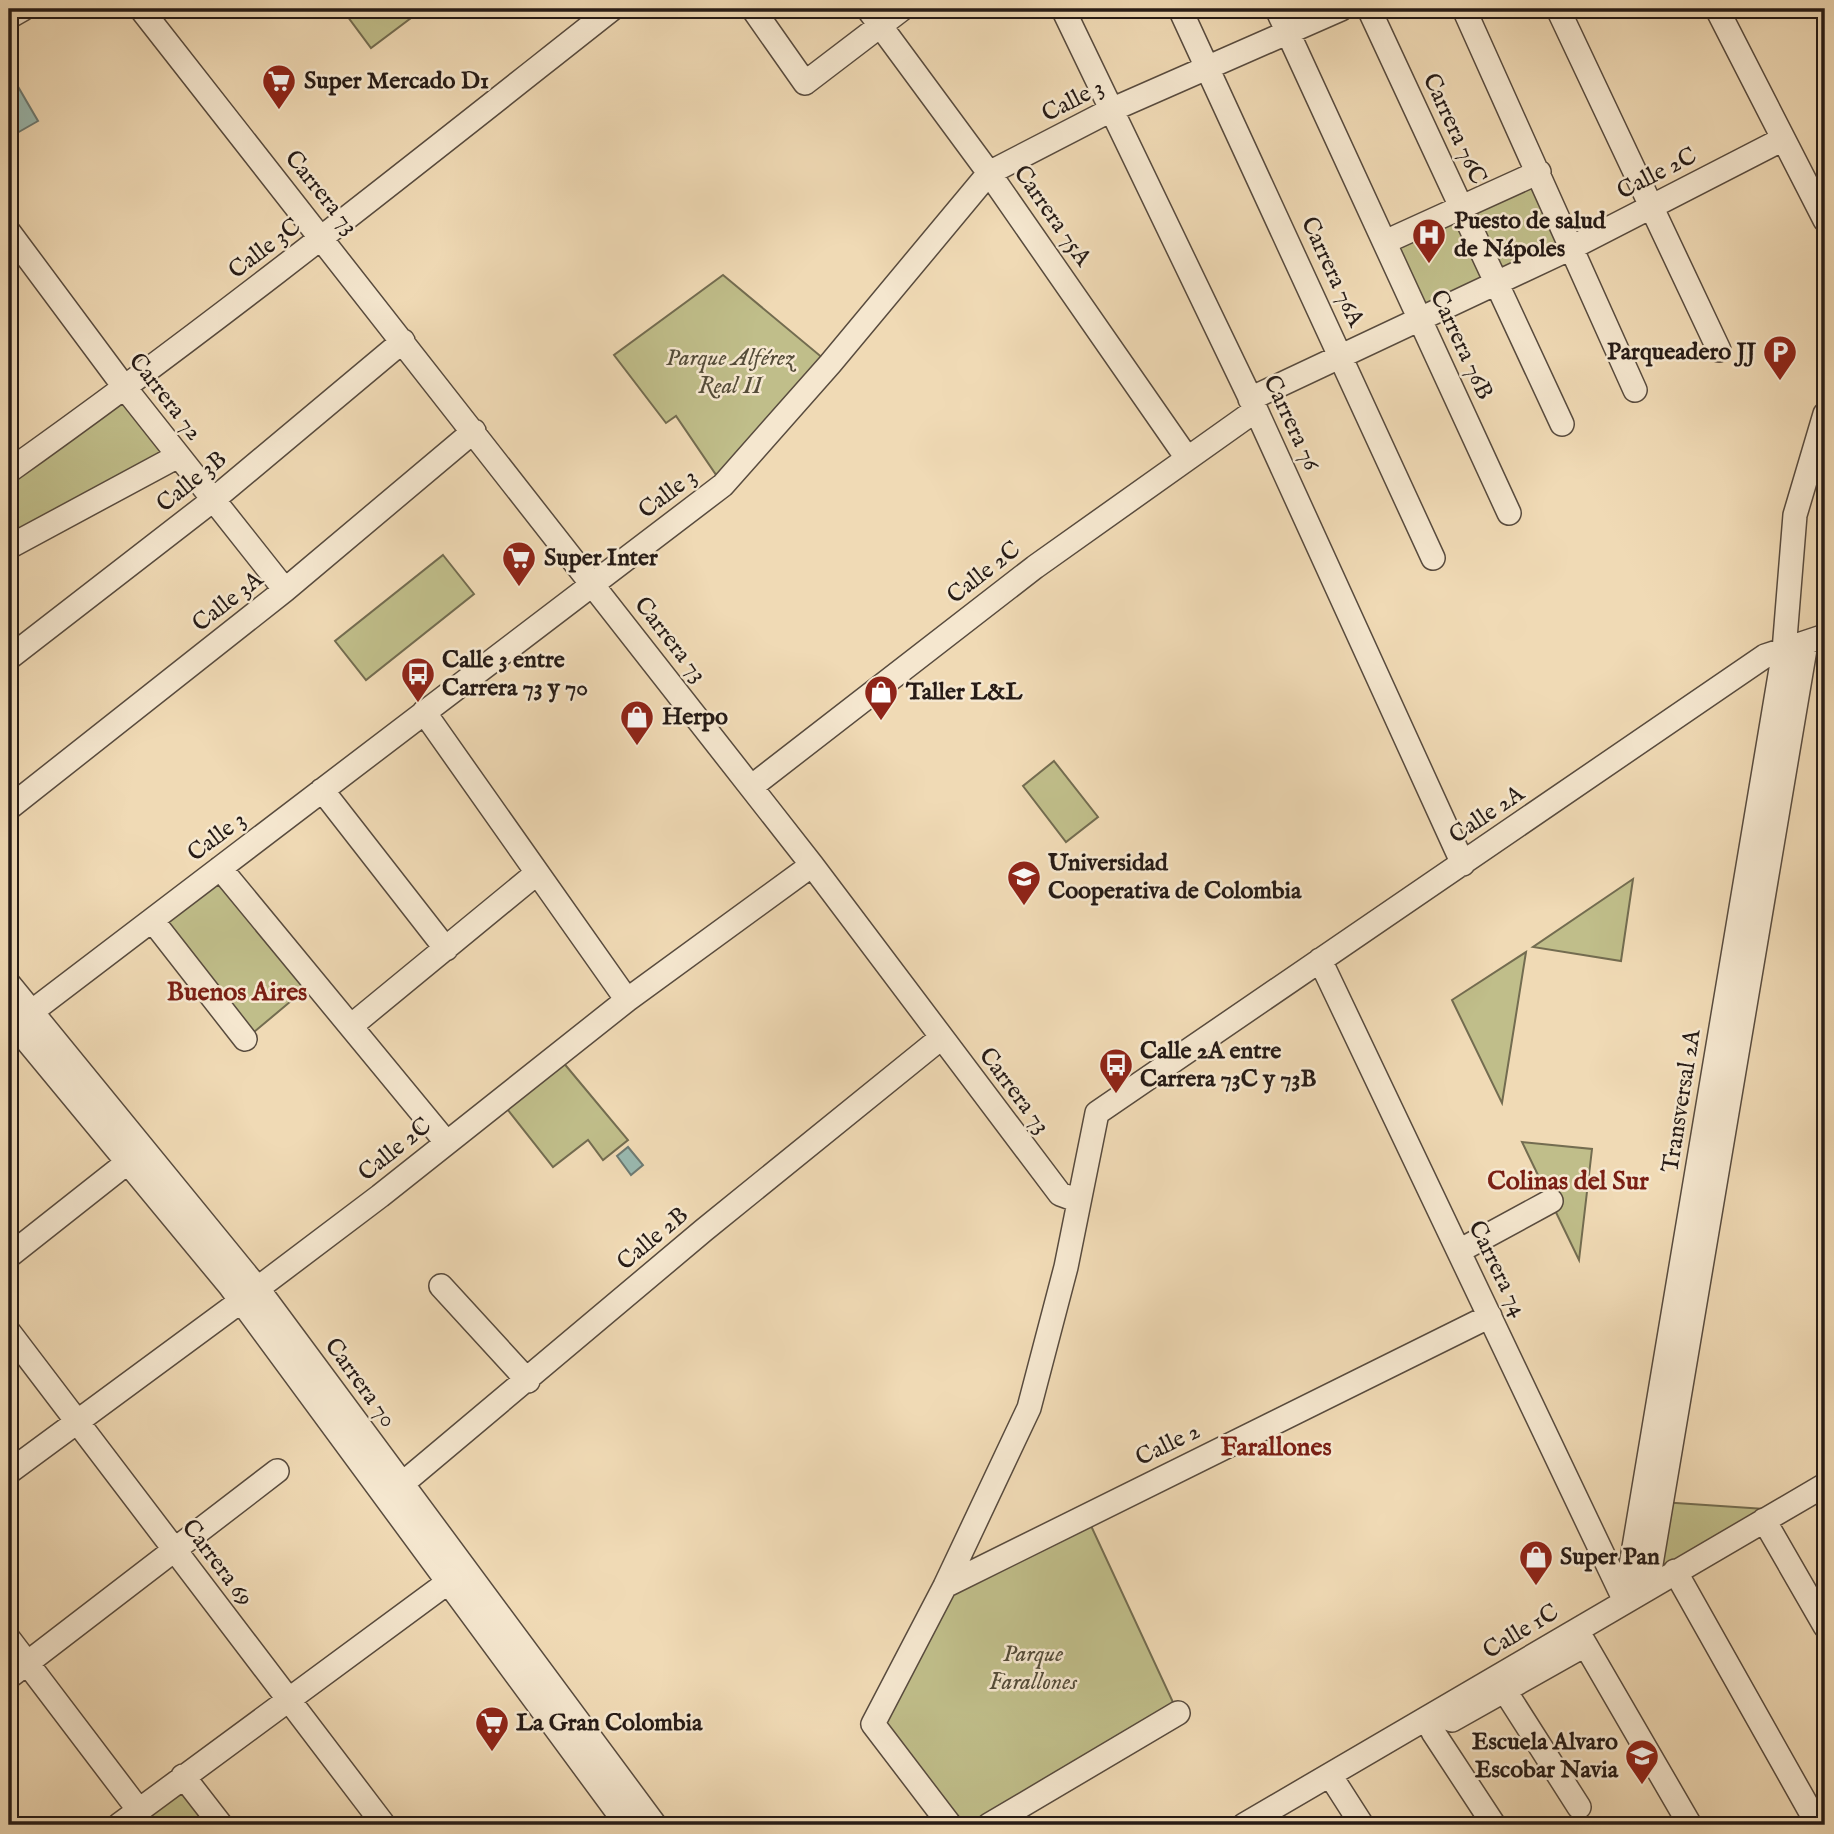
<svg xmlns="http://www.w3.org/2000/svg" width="1834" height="1834" font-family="'IM FELL English',serif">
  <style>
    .green { fill: #c0be8a; stroke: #736c50; stroke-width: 2 }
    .water { fill: #9abab1; stroke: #6c7a73; stroke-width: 2 }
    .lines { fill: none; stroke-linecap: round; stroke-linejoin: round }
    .minor-casing { stroke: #584b3e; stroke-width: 26 }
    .minor { stroke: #f5e7cf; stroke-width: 23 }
    .labels { text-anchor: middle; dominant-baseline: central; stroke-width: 5; stroke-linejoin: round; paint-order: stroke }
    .poi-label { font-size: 24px; font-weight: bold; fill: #261b16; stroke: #f5e7cf; text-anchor: start }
    .street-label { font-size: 24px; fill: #261b16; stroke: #f5e7cf }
    .park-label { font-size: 24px; font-style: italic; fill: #544c39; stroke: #f5e7cf }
    .neighbourhood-label { font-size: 26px; font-weight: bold; fill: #7a1f14; stroke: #f5e7cf }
  </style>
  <rect width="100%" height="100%" fill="#f0dab5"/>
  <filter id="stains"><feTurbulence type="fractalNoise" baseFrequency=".00286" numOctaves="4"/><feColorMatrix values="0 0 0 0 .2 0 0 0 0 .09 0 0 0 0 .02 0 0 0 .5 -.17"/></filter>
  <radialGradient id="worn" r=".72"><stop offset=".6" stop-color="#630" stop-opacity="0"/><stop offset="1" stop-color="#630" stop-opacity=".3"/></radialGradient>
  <path class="green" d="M342,9h81l-52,39z
    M1539,172l34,75 -154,70 -34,-75z
    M723,275l107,89 -107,121 -47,-69 -10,7 -52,-68z
    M125,388l53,68 -169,91v-76z
    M443,555l31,39 -108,86 -31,-39z
    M1054,761l44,56 -32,25 -43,-56z
    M220,868l95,113 -61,51 -102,-112z
    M1633,879l-12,82 -88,-14z
    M1526,952l-24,151 -50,-103z
    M557,1055l71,85 -25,20 -15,-20 -35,27 -53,-67z
    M1522,1142l70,7 -13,111z
    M1661,1502l120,8 -134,78z
    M1086,1515l92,198 -189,112h-39l-77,-101 72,-138z
    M183,1776l38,49h-102z"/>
  <path class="water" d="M13,78l25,43 -21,12 -8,-13v-40z
    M628,1147l15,18 -12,10 -14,-19z"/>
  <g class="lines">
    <g class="minor-casing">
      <path id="minor" d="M141,9l671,856 248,329 19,7
        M753,9l52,74 97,-74
        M868,9l121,164 198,285
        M1063,9l193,401 207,454
        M1180,9l253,549
        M1277,9l232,504
        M1369,9l193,415
        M1464,9l171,381
        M1558,9l161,341
        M1717,9l108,211
        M9,17l14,-8
        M9,232l116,156 160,202
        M1385,242l154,-70
        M1250,399l323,-152 210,-108
        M9,471c207,-147 404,-305 603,-462
        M9,547l169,-91
        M9,658l204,-158 190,-159
        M424,712l203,288
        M751,787l284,-220 221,-157
        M322,790l124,159
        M9,808l276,-218 189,-159
        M220,868l226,274
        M152,920l93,119
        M1320,960l305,641
        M9,984l249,305 397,536
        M9,1019l221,267 397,539
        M351,1026l186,-153
        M9,1029l714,-544 107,-121 159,-191 122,-63 230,-101
        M1459,1251l92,-50
        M9,1256l119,-94
        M441,1286l87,95
        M9,1332l375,493
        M9,1472l232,-171 139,-105 247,-196 185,-135
        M402,1484l302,-254 237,-192
        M1764,1520l61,106
        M1675,1571l143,254
        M945,1586l545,-270
        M1647,1588l159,-945
        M1625,1601l159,-950 11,-136 30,-101
        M1578,1632l112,193
        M9,1639l129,170
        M9,1677l268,-206
        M1505,1691l74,116
        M1452,1720l133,-75
        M1433,1732l61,93
        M1330,1775l32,50
        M183,1776l38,49
        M119,1825l328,-242
        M950,1825l-77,-101 72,-138 84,-178 37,-141 31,-154 668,-457 60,-20
        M989,1825l189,-112
        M1244,1825l581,-340"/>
    </g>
    <use href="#minor" class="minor"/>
  </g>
  <defs>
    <g id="supermarket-pin" transform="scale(1.75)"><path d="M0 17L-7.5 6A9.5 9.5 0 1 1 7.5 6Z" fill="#8f2418" stroke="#f5e7cf"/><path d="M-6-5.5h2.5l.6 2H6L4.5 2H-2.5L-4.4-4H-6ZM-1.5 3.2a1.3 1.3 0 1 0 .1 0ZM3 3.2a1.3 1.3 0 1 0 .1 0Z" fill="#fff"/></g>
    <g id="hospital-pin" transform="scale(1.75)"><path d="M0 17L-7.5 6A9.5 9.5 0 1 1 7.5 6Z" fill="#8f2418" stroke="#f5e7cf"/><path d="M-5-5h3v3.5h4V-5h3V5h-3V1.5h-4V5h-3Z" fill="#fff"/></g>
    <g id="parking-pin" transform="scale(1.75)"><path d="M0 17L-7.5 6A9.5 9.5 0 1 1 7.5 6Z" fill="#8f2418" stroke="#f5e7cf"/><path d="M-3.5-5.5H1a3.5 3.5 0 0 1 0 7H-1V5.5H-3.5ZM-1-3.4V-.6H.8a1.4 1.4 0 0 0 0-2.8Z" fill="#fff"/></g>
    <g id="bus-pin" transform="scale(1.75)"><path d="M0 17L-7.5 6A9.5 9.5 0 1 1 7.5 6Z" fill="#8f2418" stroke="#f5e7cf"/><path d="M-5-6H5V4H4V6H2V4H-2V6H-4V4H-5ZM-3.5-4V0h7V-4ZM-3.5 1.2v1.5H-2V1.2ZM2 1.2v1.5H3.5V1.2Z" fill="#fff"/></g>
    <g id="shop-pin" transform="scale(1.75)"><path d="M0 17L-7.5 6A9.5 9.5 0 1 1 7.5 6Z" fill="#8f2418" stroke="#f5e7cf"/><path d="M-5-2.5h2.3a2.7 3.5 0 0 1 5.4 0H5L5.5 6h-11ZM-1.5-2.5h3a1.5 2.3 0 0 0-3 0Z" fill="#fff"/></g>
    <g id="university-pin" transform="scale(1.75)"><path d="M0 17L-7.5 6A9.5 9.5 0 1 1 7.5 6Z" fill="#8f2418" stroke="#f5e7cf"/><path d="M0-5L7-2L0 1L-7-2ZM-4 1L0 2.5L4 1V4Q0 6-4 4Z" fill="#fff"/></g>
    <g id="school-pin" transform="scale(1.75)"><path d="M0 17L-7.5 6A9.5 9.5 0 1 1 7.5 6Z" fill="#8f2418" stroke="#f5e7cf"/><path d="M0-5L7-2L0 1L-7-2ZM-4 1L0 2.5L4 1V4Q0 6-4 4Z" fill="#fff"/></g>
  </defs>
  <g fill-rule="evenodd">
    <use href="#supermarket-pin" x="279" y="81"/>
    <use href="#hospital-pin" x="1429" y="235"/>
    <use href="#parking-pin" x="1780" y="352"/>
    <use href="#supermarket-pin" x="519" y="558"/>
    <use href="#bus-pin" x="418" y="674"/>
    <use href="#shop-pin" x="881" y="692"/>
    <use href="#shop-pin" x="637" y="717"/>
    <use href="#university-pin" x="1024" y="877"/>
    <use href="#bus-pin" x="1116" y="1065"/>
    <use href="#shop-pin" x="1536" y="1557"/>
    <use href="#supermarket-pin" x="492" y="1723"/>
    <use href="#school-pin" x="1642" y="1756"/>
  </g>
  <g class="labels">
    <g class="poi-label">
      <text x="304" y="81">Super Mercado D1</text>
      <text x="1454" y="221">Puesto de salud<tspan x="1454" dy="28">de Nápoles</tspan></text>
      <text x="1756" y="352" text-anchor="end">Parqueadero JJ</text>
      <text x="544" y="558">Super Inter</text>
      <text x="442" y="660">Calle 3 entre<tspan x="442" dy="28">Carrera 73 y 70</tspan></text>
      <text x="906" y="692">Taller L&amp;L</text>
      <text x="662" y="717">Herpo</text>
      <text x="1048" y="863">Universidad<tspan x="1048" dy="28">Cooperativa de Colombia</tspan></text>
      <text x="1140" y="1051">Calle 2A entre<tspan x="1140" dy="28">Carrera 73C y 73B</tspan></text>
      <text x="1560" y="1557">Super Pan</text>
      <text x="516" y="1723">La Gran Colombia</text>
      <text x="1618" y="1742" text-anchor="end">Escuela Alvaro<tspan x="1618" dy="28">Escobar Navia</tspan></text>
    </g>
    <g class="street-label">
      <text transform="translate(1073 101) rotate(-27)">Calle 3</text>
      <text transform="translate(1454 129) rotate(65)">Carrera 76C</text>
      <text transform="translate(1657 174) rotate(-27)">Calle 2C</text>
      <text transform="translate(321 193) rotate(51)">Carrera 73</text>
      <text transform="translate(1052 216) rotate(55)">Carrera 75A</text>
      <text transform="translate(265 249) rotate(-37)">Calle 3C</text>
      <text transform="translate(1332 272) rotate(65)">Carrera 76A</text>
      <text transform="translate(1461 345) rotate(65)">Carrera 76B</text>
      <text transform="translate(165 397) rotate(52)">Carrera 72</text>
      <text transform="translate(1291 423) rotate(65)">Carrera 76</text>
      <text transform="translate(192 482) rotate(-39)">Calle 3B</text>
      <text transform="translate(668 494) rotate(-37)">Calle 3</text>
      <text transform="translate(984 573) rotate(-38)">Calle 2C</text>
      <text transform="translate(228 602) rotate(-38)">Calle 3A</text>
      <text transform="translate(670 640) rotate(52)">Carrera 73</text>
      <text transform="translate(1487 815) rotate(-34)">Calle 2A</text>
      <text transform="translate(217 837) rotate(-37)">Calle 3</text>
      <text transform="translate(1014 1091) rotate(53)">Carrera 73</text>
      <text transform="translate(1682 1101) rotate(-81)">Transversal 2A</text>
      <text transform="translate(395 1150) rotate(-39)">Calle 2C</text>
      <text transform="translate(653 1239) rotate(-40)">Calle 2B</text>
      <text transform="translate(1497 1269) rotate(64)">Carrera 74</text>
      <text transform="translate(360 1383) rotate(54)">Carrera 70</text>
      <text transform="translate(1168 1445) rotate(-26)">Calle 2</text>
      <text transform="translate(217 1563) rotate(53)">Carrera 69</text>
      <text transform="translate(1521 1632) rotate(-31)">Calle 1C</text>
    </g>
    <g class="park-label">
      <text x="730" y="358">Parque Alférez<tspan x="730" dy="28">Real II</tspan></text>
      <text x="1033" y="1654">Parque<tspan x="1033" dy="28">Farallones</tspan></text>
    </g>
    <g class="neighbourhood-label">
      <text x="237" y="992">Buenos Aires</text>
      <text x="1568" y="1181">Colinas del Sur</text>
      <text x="1276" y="1447">Farallones</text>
    </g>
  </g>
  <rect width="1834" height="1834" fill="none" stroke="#f0dab5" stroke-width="35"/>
  <rect x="10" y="10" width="1813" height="1813" fill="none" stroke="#261b16" stroke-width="3.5"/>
  <rect x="18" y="18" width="1799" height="1799" fill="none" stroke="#261b16" stroke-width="2"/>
  <rect width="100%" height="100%" filter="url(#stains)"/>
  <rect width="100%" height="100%" fill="url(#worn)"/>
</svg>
